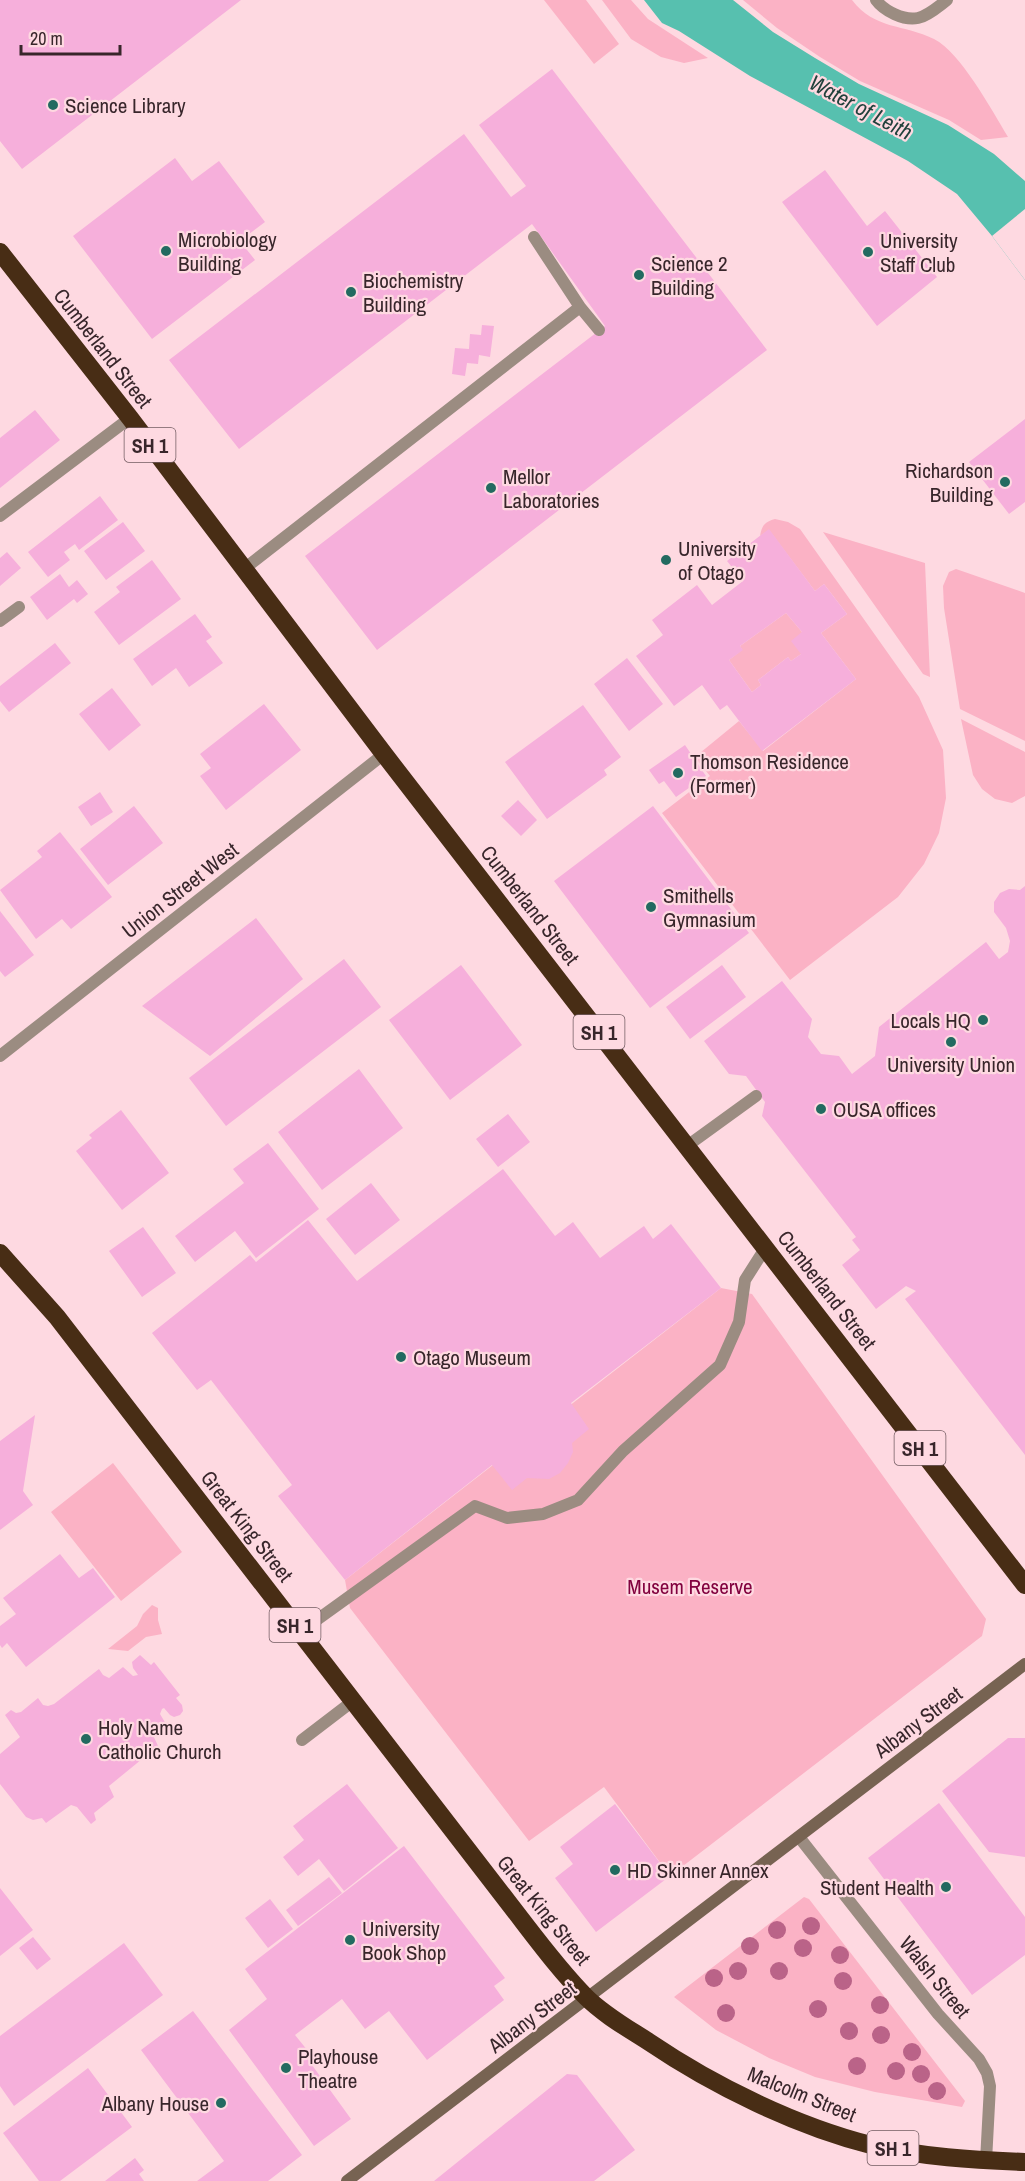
<svg xmlns="http://www.w3.org/2000/svg" width="1025" height="2181" font-family="'Archivo Narrow',sans-serif">
  <style>
    .green { fill: #fbb2c5 }
    .water { fill: #57c0af }
    .pier { fill: #fed9e1 }
    .building { fill: #f6afdb; fill-rule: evenodd }
    .lines { fill: none; stroke-linecap: round; stroke-linejoin: round }
    .lane { stroke: #9b8c81; stroke-width: 12 }
    .street { stroke: #9b8c81; stroke-width: 12 }
    .secondary { stroke: #776352; stroke-width: 12 }
    .highway { stroke: #482d15; stroke-width: 18 }
    .tree { fill: #ba6388 }
    .poi-dot { fill: #236a60; stroke: #fed9e1; stroke-width: 2 }
    .labels { text-anchor: middle; dominant-baseline: central; stroke-width: 4.5; stroke-linejoin: round; paint-order: stroke }
    .shield { fill: #fed9e1; stroke: #735c62; stroke-width: 1.5 }
    .shield-label { font-size: 20px; font-weight: bold; fill: #38262b }
    .poi-label { font-size: 21px; fill: #38262b; stroke: #fed9e1; text-anchor: start }
    .street-label { font-size: 21px; fill: #38262b; stroke: #fed9e1 }
    .park-label { font-size: 21px; fill: #82023f; stroke: #fed9e1 }
    .water-label { font-size: 22px; font-style: italic; fill: #21413c; stroke: #fed9e1 }
  </style>
  <rect width="100%" height="100%" fill="#fed9e1"/>
  <path class="green" d="M544,0h42l33,44 -25,20z
    M602,0h29l17,19 60,39 -24,5 -23,-6 -30,-18z
    M743,0h109c23,30 52,24 82,39 27,14 57,70 74,98l-27,3 -32,-20 -89,-39 -40,-24 -43,-29z
    M775,519l13,3 12,7 119,168 24,53 3,48 -7,35 -15,31 -26,33 -108,83 -128,-167 48,-37 -15,-19 44,-36 24,30 93,-72 -35,-46 26,-19 -23,-30 -9,7 -46,-61 -9,6c2,-10 4,-14 15,-17z
    M823,532l102,31 5,114 -7,-3z
    M956,569l69,24v148l-65,-32 -16,-101 -1,-22 6,-14z
    M786,613l16,19 -1,22 -10,7 -3,-4 -30,23 3,5 -9,7 -23,-32 13,-10 -2,-4z
    M961,719l64,33v44l-13,7 -17,-4 -13,-10 -9,-14z
    M721,1288l31,6 234,325 -4,17 -312,240 -66,-89 -75,54 -179,-233 -5,-28z
    M113,1463l69,89 -61,49 -70,-89z
    M152,1605l6,3v12l4,14 -16,3 -18,14 -20,-2 29,-23 6,-12z
    M804,1897l5,2 156,202 -3,6 -87,-15 -60,-15 -46,-19 -53,-28 -42,-33z"/>
  <path class="water" d="M644,0h89l40,32 42,26 44,26 89,41 46,29 31,27v99l-33,-44 -35,-42 -49,-33 -158,-85 -71,-45 -17,-8z"/>
  <path class="pier" d="M1025,209v71l-33,-44z"/>
  <path class="building" d="M0,0h241l-219,169 -22,-28z
    M552,69l215,281 -390,300 -72,-94 300,-230 -73,-102 -293,225 -70,-89 295,-226 47,63 15,-11 -47,-61z
    M175,158l17,23 27,-20 46,61 -25,19 15,19 -103,79 -79,-103z
    M825,170l42,56 18,-15 52,66 -60,49 -95,-124z
    M482,325l12,1 -4,31 -11,-2 -1,9 -11,-1 -2,13 -13,-2 3,-26 14,1 1,-15 11,1z
    M35,410l25,30 -60,48v-50z
    M1025,419v83l-16,12 -40,-52z
    M100,496l18,24 -39,30 -4,-6 -11,8 6,8 -22,17 -20,-25z
    M123,522l22,29 -39,29 -22,-29z
    M769,529l46,62 9,-7 23,30 -26,19 35,46 -94,72 -35,-46 -7,5 -18,-25 -28,21 -38,-50 27,-21 -11,-15 45,-35 15,20 31,-24 -16,-20zM786,613l16,19 -11,9 10,13 -10,7 -3,-4 -30,23 3,5 -9,7 -23,-32 14,-10 -3,-4z
    M7,552l14,16 -21,18v-28z
    M152,560l29,39 -62,46 -25,-33 26,-20 -4,-5z
    M60,574l9,13 8,-7 11,14 -11,9 -3,-4 -27,21 -17,-23z
    M195,614l17,23 -6,4 17,22 -34,24 -13,-19 -24,18 -19,-27z
    M55,643l16,20 -62,49 -9,-11v-15z
    M627,658l36,46 -34,27 -35,-47z
    M112,688l29,37 -32,26 -30,-37z
    M264,704l37,46 -75,60 -26,-34 11,-8 -11,-14z
    M583,705l38,52 -17,13 3,5 -60,44 -42,-57z
    M685,745l21,31 -30,21 -12,-16 -5,3 -10,-14z
    M100,792l13,20 -22,14 -13,-19z
    M518,800l19,20 -16,16 -20,-20z
    M134,806l29,37 -55,42 -28,-36z
    M653,806l96,127 -99,75 -96,-127z
    M60,832l52,65 -41,32 -9,-10 -26,20 -36,-49 42,-33 -5,-6z
    M1025,886v569l-120,-156 11,-8 -10,-5 -30,23 -34,-44 18,-15 -8,-10 4,-3 -94,-121 3,-14 -19,-26 -17,-2 -25,-33 78,-60 30,38 -4,18 13,17 18,2 13,18 23,-18 4,-29 107,-85 13,17 9,-7 2,-11 -4,-13 -12,-16v-10l6,-9 9,-4 11,1z
    M0,911l34,44 -29,22 -5,-6z
    M256,918l47,61 -93,77 -68,-50z
    M344,959l37,48 -155,119 -37,-48z
    M461,965l61,80 -72,55 -61,-80z
    M722,965l24,32 -56,42 -24,-32z
    M359,1069l44,59 -81,62 -44,-58z
    M121,1110l48,63 -47,37 -46,-59 16,-13 -3,-3z
    M508,1114l22,28 -32,25 -22,-28z
    M268,1143l51,66 -63,49 -21,-27 -40,31 -20,-26 69,-53 -11,-14z
    M503,1169l52,67 18,-14 27,36 44,-32 9,13 18,-15 50,64 -150,115 18,26 -17,14 1,9 -5,11 -8,10 -11,6 -22,-1 -15,12 -20,-25 -147,115 -67,-84 14,-11 -81,-105 -14,10 -45,-57 98,-78 6,7 52,-42 49,61z
    M371,1183l29,37 -45,35 -29,-36z
    M143,1227l33,46 -34,24 -33,-46z
    M35,1415l-12,76 10,14 -33,25v-89z
    M60,1554l19,24 14,-10 22,29 -89,70 -19,-24 -5,5 -2,-3v-19l16,-12 -13,-16z
    M140,1655l11,10 3,-3 26,33 -4,3 6,7 1,6 -3,4 -6,2 -4,-2 -6,-7 -2,1 -2,5 6,10 -13,11 5,11 -49,40 5,11 -20,16 2,7 -5,4 -14,-17 -6,-2 -25,18 -4,-5 -9,2 -7,-3 -26,-33v-30l20,-17 -15,-22 6,-5 5,3 5,-1 17,-14 5,7 5,1 6,-2 45,-35 4,6 6,3 14,-11 10,9 5,-1 -5,-7 -1,-6z
    M1008,1738h17v119l-36,-5 -47,-61z
    M347,1784l51,64 -54,43 -25,-32 -21,17 -15,-19 21,-17 -11,-14z
    M939,1803l86,114v38l-53,40 -104,-137z
    M615,1804l55,72 -74,56 -41,-54 18,-14 -13,-17z
    M404,1846l101,132 -11,8 10,14 -77,60 -38,-49 -24,18 -23,-30 -47,36 13,16 -4,3 47,65 -37,27 -85,-116 38,-31 -22,-30z
    M329,1877l13,16 -44,33 -12,-16z
    M0,1888l33,42 -33,26z
    M270,1899l23,30 -25,19 -23,-30z
    M33,1937l18,22 -14,11 -18,-22z
    M124,1943l39,52 -149,111 -14,-20v-50z
    M193,2011l109,144 -34,26h-71l27,-20 -83,-111z
    M88,2068l44,59 -72,54h-21l-36,-48z
    M567,2074l10,1 58,75 -41,31h-160z
    M135,2158l9,12 -5,4 5,7h-39z"/>
  <g class="lines">
    <path class="lane" d="M580,307l19,23
      M0,516l130,-98
      M244,569l336,-262 -46,-70
      M0,621l19,-14
      M300,1632l175,-126 32,12 36,-4 35,-14 45,-49 97,-86 19,-43 6,-42 21,-33
      M302,1740l51,-39"/>
    <path class="street" d="M876,0c8,11 28,21 42,18 10,-2 21,-12 29,-18
      M0,1056l384,-302
      M687,1146l69,-50
      M799,1837l139,177 41,45 8,14 3,13 -4,75"/>
    <path class="secondary" d="M347,2181l678,-517"/>
    <path class="highway" d="M0,252l130,166 254,336 641,831
      M0,1253l57,64 454,589c24,31 48,64 75,91 18,18 43,32 63,45 65,44 147,84 222,103 50,12 103,15 154,17"/>
  </g>
  <g class="tree">
    <circle cx="811" cy="1926" r="9"/>
    <circle cx="777" cy="1930" r="9"/>
    <circle cx="750" cy="1946" r="9"/>
    <circle cx="803" cy="1948" r="9"/>
    <circle cx="840" cy="1955" r="9"/>
    <circle cx="738" cy="1971" r="9"/>
    <circle cx="779" cy="1971" r="9"/>
    <circle cx="714" cy="1978" r="9"/>
    <circle cx="843" cy="1981" r="9"/>
    <circle cx="880" cy="2005" r="9"/>
    <circle cx="818" cy="2009" r="9"/>
    <circle cx="726" cy="2013" r="9"/>
    <circle cx="849" cy="2031" r="9"/>
    <circle cx="881" cy="2035" r="9"/>
    <circle cx="912" cy="2052" r="9"/>
    <circle cx="857" cy="2066" r="9"/>
    <circle cx="896" cy="2071" r="9"/>
    <circle cx="921" cy="2074" r="9"/>
    <circle cx="937" cy="2091" r="9"/>
  </g>
  <g class="poi-dot">
    <circle cx="53" cy="105" r="6"/>
    <circle cx="166" cy="251" r="6"/>
    <circle cx="868" cy="252" r="6"/>
    <circle cx="639" cy="275" r="6"/>
    <circle cx="351" cy="292" r="6"/>
    <circle cx="1005" cy="482" r="6"/>
    <circle cx="491" cy="488" r="6"/>
    <circle cx="666" cy="560" r="6"/>
    <circle cx="678" cy="773" r="6"/>
    <circle cx="651" cy="907" r="6"/>
    <circle cx="983" cy="1020" r="6"/>
    <circle cx="951" cy="1042" r="6"/>
    <circle cx="821" cy="1109" r="6"/>
    <circle cx="401" cy="1357" r="6"/>
    <circle cx="86" cy="1739" r="6"/>
    <circle cx="615" cy="1870" r="6"/>
    <circle cx="946" cy="1887" r="6"/>
    <circle cx="350" cy="1940" r="6"/>
    <circle cx="286" cy="2068" r="6"/>
    <circle cx="221" cy="2103" r="6"/>
  </g>
  <g class="labels">
    <g class="shield">
      <rect x="124.5" y="428" width="51" height="34" rx="4.5"/>
      <rect x="573.5" y="1015" width="51" height="34" rx="4.5"/>
      <rect x="894.5" y="1431" width="51" height="34" rx="4.5"/>
      <rect x="269.5" y="1608" width="51" height="34" rx="4.5"/>
      <rect x="867.5" y="2131" width="51" height="34" rx="4.5"/>
    </g>
    <g class="shield-label">
      <text x="150" y="445">SH 1</text>
      <text x="599" y="1032">SH 1</text>
      <text x="920" y="1448">SH 1</text>
      <text x="295" y="1625">SH 1</text>
      <text x="893" y="2148">SH 1</text>
    </g>
    <g class="poi-label">
      <text x="65" y="105">Science Library</text>
      <text x="178" y="239">Microbiology<tspan x="178" dy="24">Building</tspan></text>
      <text x="880" y="240">University<tspan x="880" dy="24">Staff Club</tspan></text>
      <text x="651" y="263">Science 2<tspan x="651" dy="24">Building</tspan></text>
      <text x="363" y="280">Biochemistry<tspan x="363" dy="24">Building</tspan></text>
      <text x="993" y="470" text-anchor="end">Richardson<tspan x="993" dy="24">Building</tspan></text>
      <text x="503" y="476">Mellor<tspan x="503" dy="24">Laboratories</tspan></text>
      <text x="678" y="548">University<tspan x="678" dy="24">of Otago</tspan></text>
      <text x="690" y="761">Thomson Residence<tspan x="690" dy="24">(Former)</tspan></text>
      <text x="663" y="895">Smithells<tspan x="663" dy="24">Gymnasium</tspan></text>
      <text x="971" y="1020" text-anchor="end">Locals HQ</text>
      <text x="951" y="1064" text-anchor="middle">University Union</text>
      <text x="833" y="1109">OUSA offices</text>
      <text x="413" y="1357">Otago Museum</text>
      <text x="98" y="1727">Holy Name<tspan x="98" dy="24">Catholic Church</tspan></text>
      <text x="627" y="1870">HD Skinner Annex</text>
      <text x="934" y="1887" text-anchor="end">Student Health</text>
      <text x="362" y="1928">University<tspan x="362" dy="24">Book Shop</tspan></text>
      <text x="298" y="2056">Playhouse<tspan x="298" dy="24">Theatre</tspan></text>
      <text x="209" y="2103" text-anchor="end">Albany House</text>
    </g>
    <g class="street-label">
      <text transform="translate(103 348) rotate(52)">Cumberland Street</text>
      <text transform="translate(180 890) rotate(-38)">Union Street West</text>
      <text transform="translate(530 905) rotate(52)">Cumberland Street</text>
      <text transform="translate(827 1290) rotate(52)">Cumberland Street</text>
      <text transform="translate(247 1526) rotate(52)">Great King Street</text>
      <text transform="translate(918 1722) rotate(-37)">Albany Street</text>
      <text transform="translate(544 1910) rotate(51)">Great King Street</text>
      <text transform="translate(935 1977) rotate(51)">Walsh Street</text>
      <text transform="translate(532 2017) rotate(-37)">Albany Street</text>
      <text transform="translate(802 2094) rotate(22)">Malcolm Street</text>
    </g>
    <g class="park-label">
      <text x="690" y="1586">Musem Reserve</text>
    </g>
    <g class="water-label">
      <text transform="translate(861 107) rotate(28)">Water of Leith</text>
    </g>
  </g>
  <path d="M21 45v9h99v-9" fill="none" stroke="#38262b" stroke-width="3"/>
  <text x="30" y="45" font-size="18" fill="#38262b" stroke="#fed9e1" stroke-width="4.5" paint-order="stroke">20 m</text>
</svg>
